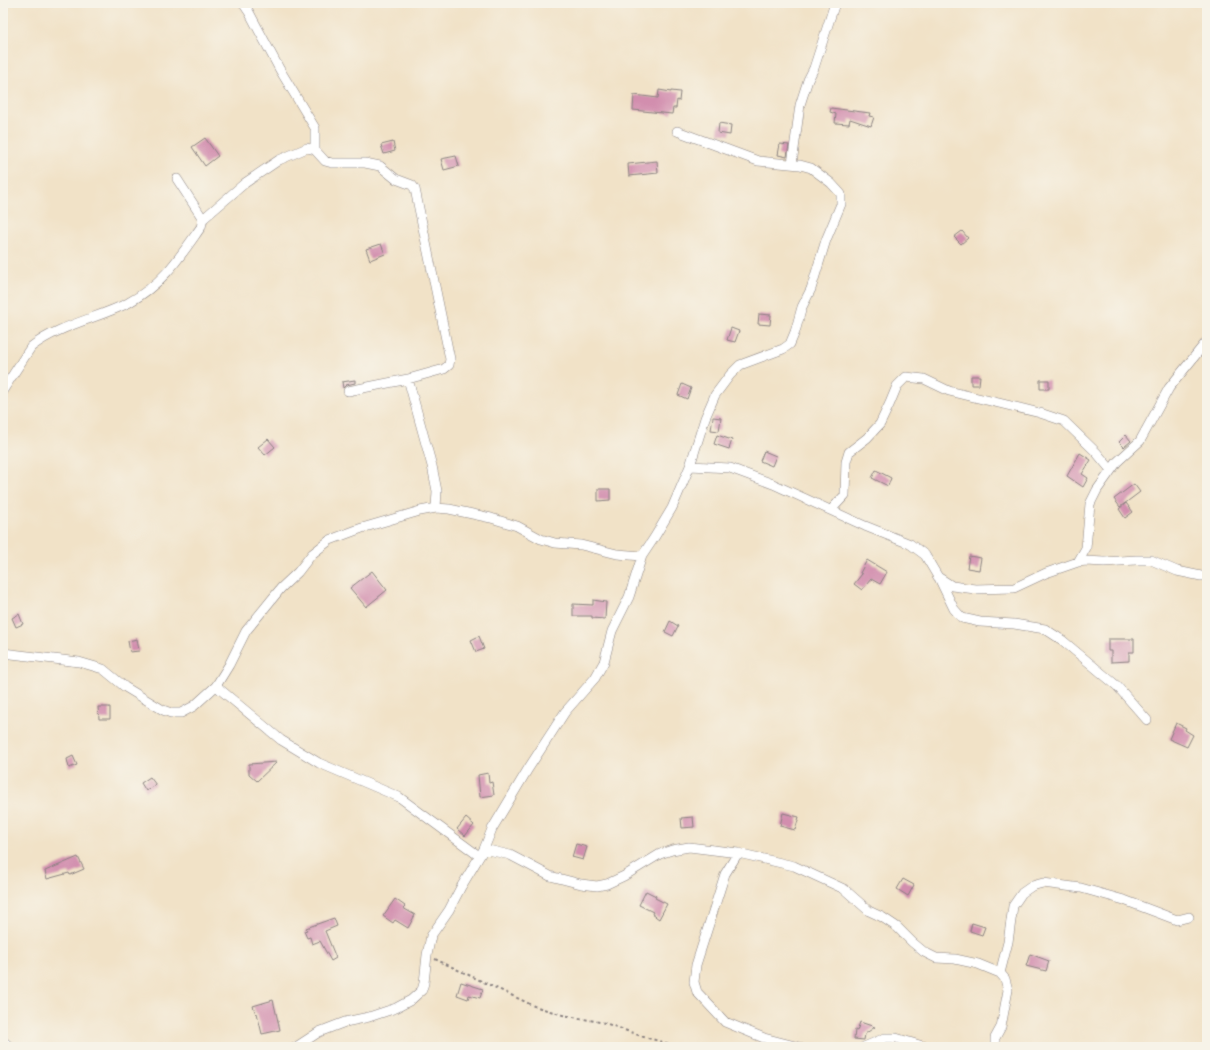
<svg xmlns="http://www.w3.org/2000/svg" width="1210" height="1050" font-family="Dekko,sans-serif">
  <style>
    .building { fill: #d28eae }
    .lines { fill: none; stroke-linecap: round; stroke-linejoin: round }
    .minor-casing { stroke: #8a8281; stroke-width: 10 }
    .path { stroke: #8a8281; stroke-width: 2; stroke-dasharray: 3 3; stroke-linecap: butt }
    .minor { stroke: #fff; stroke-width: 9 }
  </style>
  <rect width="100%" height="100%" fill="#f7f3e8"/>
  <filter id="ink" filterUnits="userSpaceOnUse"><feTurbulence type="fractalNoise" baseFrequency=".025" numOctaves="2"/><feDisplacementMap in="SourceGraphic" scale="8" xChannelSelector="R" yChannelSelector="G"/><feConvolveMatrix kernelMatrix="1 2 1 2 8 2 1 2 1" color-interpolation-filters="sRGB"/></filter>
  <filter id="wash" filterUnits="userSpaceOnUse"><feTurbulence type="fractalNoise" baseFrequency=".012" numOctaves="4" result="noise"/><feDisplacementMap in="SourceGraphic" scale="16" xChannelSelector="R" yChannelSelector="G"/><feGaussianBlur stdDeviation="0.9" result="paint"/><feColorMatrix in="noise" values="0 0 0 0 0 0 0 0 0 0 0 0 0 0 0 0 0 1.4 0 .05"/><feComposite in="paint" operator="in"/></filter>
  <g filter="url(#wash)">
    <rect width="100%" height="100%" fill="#f1e2c7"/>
    <g id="blocks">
      <path class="building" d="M659,90l12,2v-1l9,1 -1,9 -2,-1 -1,8h-3l-1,6 -39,-4 1,-15 24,3z
        M831,108l39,5 -1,3 5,1 -3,9 -21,-7 -1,5 -14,-1 1,-9 -6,-2z
        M719,123l12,2 -1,10 -12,-2z
        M205,138l13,18 -13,10 -13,-19z
        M393,142l2,9 -11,3 -3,-9z
        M780,144l9,1 -2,12 -9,-2z
        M456,156l3,10 -15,4 -3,-11z
        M657,161l1,12 -29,3 -1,-12z
        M962,231l6,7 -7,6 -7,-7z
        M381,244l4,10 -15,6 -4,-11z
        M759,314l12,1 -1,10 -12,-1z
        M731,328l8,3 -4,11 -8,-2z
        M971,376h9l-1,9h-8z
        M355,380v3l-9,2 -3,3 -1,-6z
        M1040,380h9v9h-9z
        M682,384l9,4 -4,11 -9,-4z
        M713,417l8,1 -2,13 -8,-1z
        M717,435l15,5 -3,9 -15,-5z
        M1126,435l5,6 -7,6 -5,-5z
        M268,439l7,8 -10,8 -7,-8z
        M764,451l12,5 -4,10 -12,-5z
        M1080,453l11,7 -9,14 6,4 -5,9 -16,-11z
        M876,470l15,8 -3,8 -16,-8z
        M1134,484l6,8 -20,15 -6,-8z
        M598,489h12v11l-12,1z
        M1126,503l7,9 -8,6 -6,-9z
        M969,556l12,2 -2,12 -12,-2z
        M867,560l20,12 -7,12 -9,-5 -9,11 -8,-6 8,-10 -2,-1z
        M372,571l15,19 -21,17 -16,-19z
        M593,600l13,2 -1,17 -13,-1v-2h-19v-12l20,1z
        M19,614l4,10 -7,3 -4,-9z
        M670,621l8,5 -5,10 -8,-4z
        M479,636l5,13 -8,3 -5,-12z
        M137,639l2,12 -9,1 -2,-11z
        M1108,639h26v13h-5v9l-18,1v-11h-3z
        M98,707h12v12h-11z
        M1176,723l10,5 -1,2 8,5 -6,12 -18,-8z
        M73,756l4,9 -8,3 -2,-9z
        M277,762l-20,19 -8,-7v-10z
        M488,773l1,10 3,-1 2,13 -14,2 -2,-22z
        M150,777l6,8 -10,6 -5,-8z
        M783,813l16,4 -4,13 -15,-4z
        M693,817l1,10 -12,1 -1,-10z
        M466,818l8,7 -9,11 -8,-7z
        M576,844l11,3 -4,13 -11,-3z
        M78,857l6,12 -14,6 -1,-2 -22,6 -2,-8z
        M903,879l11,6 -6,11 -11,-7z
        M646,891l10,5 -1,2 12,6 -8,15 -7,-5 1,-2 -14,-7z
        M395,899l10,7 -2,2 12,7 -7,13 -13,-8 -2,3 -10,-7z
        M334,918l3,8 -12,5 11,27 -5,3 -11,-20 -8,3 -2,-7 -3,1 -3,-7 3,-1 -1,-2z
        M972,923l13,4 -3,8 -12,-4z
        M1030,954l19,7 -3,10 -20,-5z
        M461,982l22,7 -3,9 -11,-3 -1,4 -11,-4z
        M273,1000l7,30 -18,4 -5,-21 -1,1 -3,-8z
        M860,1022l15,5 -10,7 -1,6 -10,-1 1,-9 2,1z"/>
    </g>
  </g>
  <g filter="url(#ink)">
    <use href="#blocks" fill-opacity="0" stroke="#8a8281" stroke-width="1"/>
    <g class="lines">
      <g class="minor-casing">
        <path id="minor" d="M243,3l6,9 31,58 35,58v22
          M792,164l8,-59 8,-25 6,-12 21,-65
          M203,219l42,-36 34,-23 28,-12 8,2 10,11 7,2h33l15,3 16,13 16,6 3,4 35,170 -1,6 -5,4 -36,10 -60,12
          M408,379l24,87 5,25 -1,17
          M3,390l28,-43c28,-22 65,-28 97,-44 35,-19 51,-45 73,-76l2,-8 -26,-40
          M690,466l40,2 43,16 92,42 45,18 15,11 13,22 14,9 23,3 39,-1 32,-15 32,-11 8,-1 18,1 32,-2h15l26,11 24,5h6
          M831,510l14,-15 1,-33 3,-10 18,-14 13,-14 10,-21 7,-17 9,-9 18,2 25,12 91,22 24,8 32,31 15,18
          M1078,562l8,-14 4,-44 7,-14 20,-28 23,-21 29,-53 38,-47
          M939,578l15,31 8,9 18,4 34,2 31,5 17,11 55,46 30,34
          M3,653l76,9 24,7 22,18 38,23 8,3h10l13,-7 22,-20 13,-21 17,-34 35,-43 17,-16 14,-18 18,-14 32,-12 58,-17 16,-3 13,1 42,9 26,8 24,13 14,4 26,2 36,9 25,2
          M216,686l65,54 38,23 80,34 80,59
          M484,849l26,6 40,21 31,8 16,2 10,-2 17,-8 36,-22 12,-4 17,-3 49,6 56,13 50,23 25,22 13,6 15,10 15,15 12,10 12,6 19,1 23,5 22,9 5,6 3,11 -7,37 -6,11v9
          M738,853l-13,21 -29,91 -2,17 3,10 28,30 39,16 35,9
          M1000,973l8,-31 5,-36 9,-13 10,-7 11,-3 38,5 43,12 53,20 12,-3
          M3,1041l7,6
          M296,1047l23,-15 26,-10 24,-5 27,-9 15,-8 11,-10 2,-7 3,-28 4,-19 18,-26 12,-23 23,-38 8,-20 36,-60 37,-57 30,-34 9,-16 8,-31 17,-34 13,-41 12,-18 18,-30 18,-42 15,-48 10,-23 15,-20 10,-10 43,-16 7,-5 5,-12 7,-25 9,-18 15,-49 15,-36v-10l-10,-11 -20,-15 -11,-3 -42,-4 -81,-30
          M864,1047l21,-9h11l30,9"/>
      </g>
      <path class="path" d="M435,959l99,47 29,9 42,8 39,14 37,10"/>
      <use href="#minor" class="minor"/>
    </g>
  </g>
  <rect width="1210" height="1050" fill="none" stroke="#f7f3e8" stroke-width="16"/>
</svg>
